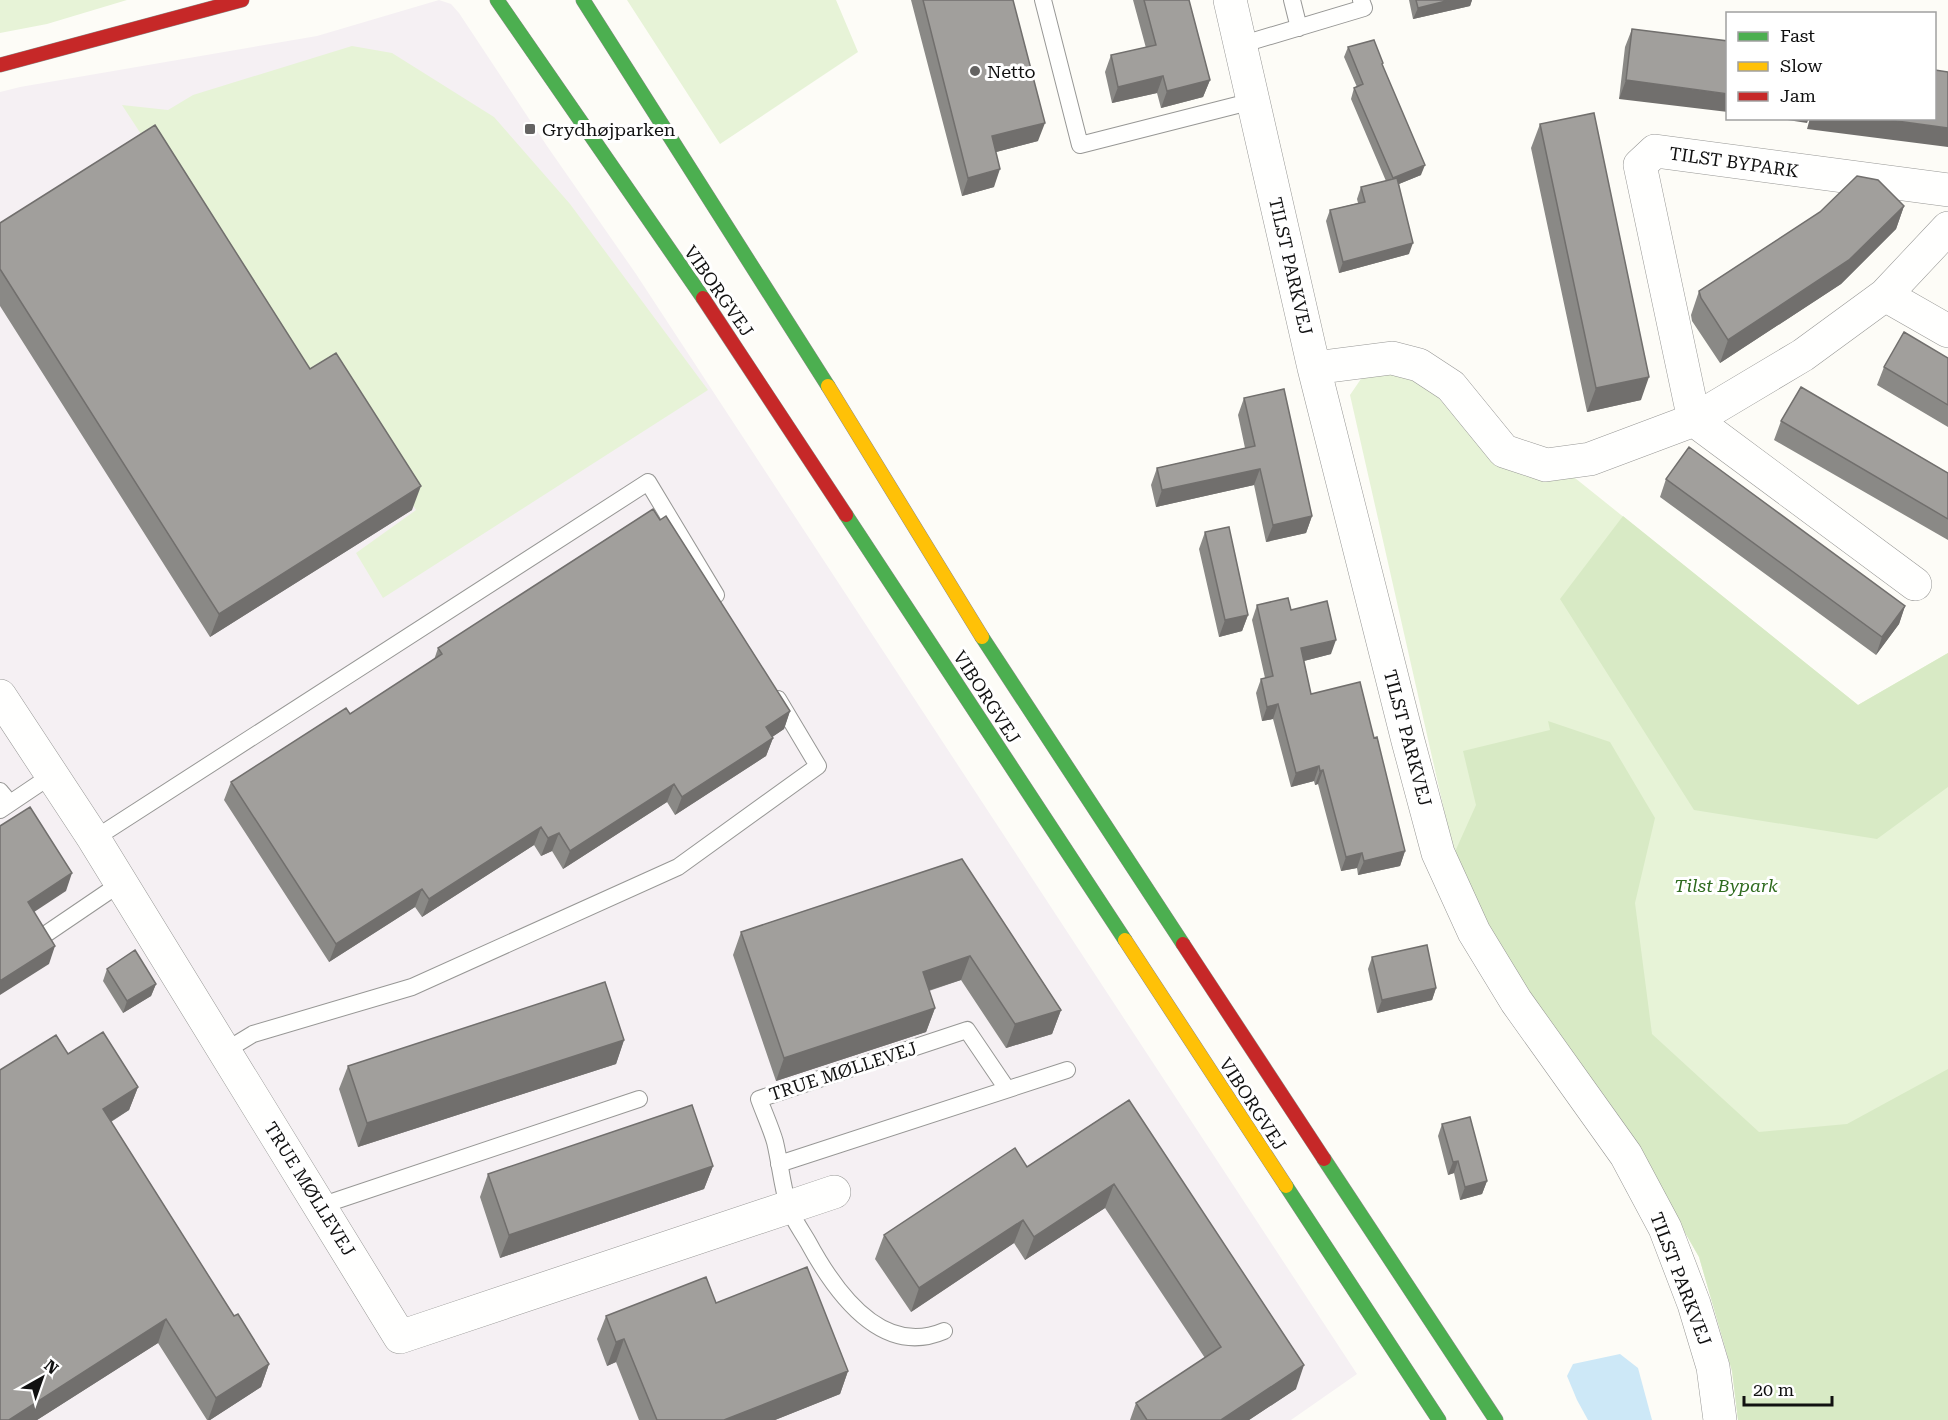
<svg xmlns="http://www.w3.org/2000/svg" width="1948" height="1420" font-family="'Roboto Serif',serif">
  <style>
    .industrial { fill: #f5f0f3 }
    .green { fill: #e7f3d7 }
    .forest { fill: #d8eac5 }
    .water { fill: #cde8f7 }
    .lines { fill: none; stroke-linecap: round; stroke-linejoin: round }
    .lane-casing { stroke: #979795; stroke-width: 18 }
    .street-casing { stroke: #979795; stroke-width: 34 }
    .fast-casing { stroke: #8e8d8b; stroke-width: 15 }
    .slow-casing { stroke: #8e8d8b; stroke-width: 15 }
    .jam-casing { stroke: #8e8d8b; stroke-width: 15 }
    .lane { stroke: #fffffe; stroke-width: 16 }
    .street { stroke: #fffffe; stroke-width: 33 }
    .fast { stroke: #4caf50; stroke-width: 14 }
    .slow { stroke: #ffc107; stroke-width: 14 }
    .jam { stroke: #c62828; stroke-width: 14 }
    .wall { fill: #8a8986 }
    .shaded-wall { fill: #716f6d }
    .building { fill: #a19f9c; stroke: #716f6d; stroke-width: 1.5 }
    .poi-dot { fill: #646362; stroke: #fff; stroke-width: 2 }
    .labels { text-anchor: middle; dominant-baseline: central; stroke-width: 6; stroke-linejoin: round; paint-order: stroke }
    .poi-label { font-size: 18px; fill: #111; stroke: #fff; text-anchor: start }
    .street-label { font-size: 18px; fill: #111; stroke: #fff }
    .park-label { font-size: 18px; font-style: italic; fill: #2f6b1f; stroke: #fff }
  </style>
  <rect width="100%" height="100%" fill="#fdfcf7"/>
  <path class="industrial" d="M439,0l12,4 8,9 88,133 89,128 721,1100 -66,46h-1291v-1328l20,-5 297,-51z"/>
  <path class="green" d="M0,0h127l-80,24 -47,9z
    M627,0h209l22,52 -138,92z
    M352,46l40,7 102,64 76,87 138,186 -325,208 -27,-45 60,-43 -91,-146 -24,15 -179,-274 46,5 25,-15z
    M1365,373h39l29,18 45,53 50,31 47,3 283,227 90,-52v767h-210l-6,-49 -33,-114 -51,-89 -194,-314 -104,-459z"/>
  <path class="forest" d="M1623,516l235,189 90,-52v134l-71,52 -183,-29 -134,-211z
    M1548,721l62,21 45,76 -20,85 17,131 107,98 88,-8 101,-55v351h-210l-6,-49 -33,-114 -51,-89 -154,-229 -40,-85 22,-49 -13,-54 87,-21z"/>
  <path class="water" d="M1620,1354l18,14 14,52h-64l-11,-20 -10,-24 6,-12z"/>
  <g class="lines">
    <g class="lane-casing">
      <path id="lane" d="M1043,0l37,145 173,-44
        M1292,0l7,28
        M1240,45l124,-37 -3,-8
        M0,791l10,12
        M0,810l52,-35
        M94,839l554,-357 68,113
        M43,936l78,-53
        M225,1051l28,-17 159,-47 266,-120 140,-101 -40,-67
        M779,1164l288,-94
        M320,1206l319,-107
        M944,1331c-63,27 -110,-41 -136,-89 -7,-12 -16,-24 -20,-37 -6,-20 -8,-42 -13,-63 -4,-14 -11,-29 -16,-43l208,-69 40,59"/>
    </g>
    <g class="street-casing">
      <path id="street" d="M1230,0l84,368 94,373 30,112 36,79 42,69 110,154 39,73 29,76 19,63 7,53
        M1885,295l63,36
        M1314,368l78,-10 27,7 32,21 53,65 42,14 44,-6 104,-39 109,-65 82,-60 63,-67
        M1915,584l-221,-164 -54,-255 15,-14 293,39
        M0,696l94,143 306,498 434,-145"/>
    </g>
    <g class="fast-casing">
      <path id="fast" d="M497,0l206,298
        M583,0l245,386
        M846,515l279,425
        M982,637l201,307
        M1324,1159l172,261
        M1286,1186l153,234"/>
    </g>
    <g class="slow-casing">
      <path id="slow" d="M828,386l154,251
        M1125,940l161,246"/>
    </g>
    <g class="jam-casing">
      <path id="jam" d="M0,65l242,-65
        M703,298l143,217
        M1183,944l141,215"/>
    </g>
    <use href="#lane" class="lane"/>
    <use href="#street" class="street"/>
    <use href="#fast" class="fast"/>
    <use href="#slow" class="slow"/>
    <use href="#jam" class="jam"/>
  </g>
  <path class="wall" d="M911,0h102l25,141 -42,11 -2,35 -32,9z
    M1133,0h56l21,80 -7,17 -42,11 -4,-15 -45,10 -7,-31 6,-17 35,-7z
    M1409,0h63l-2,6 -57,13z
    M1632,29l96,12 -109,58 6,-52z
    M1348,47l34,19 39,109 -22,9 10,70 -70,19 -13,-52 4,-11 28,-7 -1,-4 4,-12 25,-6 -35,-82 3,-11 3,-1 -13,-30z
    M1540,124l101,276 -54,12 -56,-264z
    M1904,206l-8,23 -55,55 -121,79 -28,-42 -1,-6 8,-24z
    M0,223l310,146 102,141 -202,127 -210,-331z
    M1948,358v69l-71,-42 7,-18z
    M1244,398l68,118 -6,17 -40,9 -12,-57 -98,22 -5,-22 6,-17 88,-20 -7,-33z
    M1781,421l167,52v67l-174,-100z
    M1666,479l239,127 -6,18 -23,31 -216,-158z
    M1205,532l43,83 -6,16 -23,6 -20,-88z
    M1257,605l34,5 40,44 -27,7 7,33 63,44 31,113 -5,15 -42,9 -1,-7 -16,3 -23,-87 -3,1 -1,-4 -23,6 -18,-68 -11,2 -6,-28 5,-14 4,-1 -13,-58z
    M438,648l352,63 -6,18 -12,8 1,1 -7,18 -91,59 -8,-13 -104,67 -11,-18 -11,5 -7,-11 -112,72 -7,-10 -86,55 -105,-162 7,-18 119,-68 84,-54z
    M962,859l99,151 -9,24 -46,14 -45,-68 -32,11 6,17 -9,24 -150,49 -43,-126 8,-23z
    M1372,957l64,31 -4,12 -55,13 -9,-44z
    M107,969l49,15 -5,12 -28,17 -20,-32z
    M624,1040l-8,24 -258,83 -19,-58 9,-23z
    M68,1054l70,33 -9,23 -18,12 123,194 35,48 -8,23 -51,33h-3l-49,-77 -121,77h-37z
    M1129,1100l167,289 -47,31h-119l6,-17 69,-45 -100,-150 -80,52 -11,-17 -103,69 -36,-53 9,-24 143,-68z
    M1442,1124l45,57 -5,13 -22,6 -6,-27 -6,2 -10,-39z
    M713,1166l-9,23 -204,69 -20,-61 8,-23z
    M716,1303l132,68 -8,23 -65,26h-136l-23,-58 -9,4 -10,-27 9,-23z"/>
  <path class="shaded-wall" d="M1450,0h22l-2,6 -57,13 5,-11z
    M1163,76l-6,17 -45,10 6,-16z
    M1210,80l-7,17 -42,11 6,-17z
    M1626,80l102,14v18l-109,-13z
    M1775,118h34l-2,5z
    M1810,118h65l73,10v19l-141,-18z
    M1045,123l-7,18 -53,14 7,-19z
    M1425,165l-4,10 -32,13 4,-10z
    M1000,169l-6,18 -32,9 6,-18z
    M1904,206l-8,23 -55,55 -121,79 8,-23z
    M1413,243l-4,11 -70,19 4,-11z
    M1649,377l-8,23 -54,12 9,-24z
    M1260,469l-6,16 -98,22 6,-17z
    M421,486l-9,24 -202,127 9,-23z
    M1312,516l-6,17 -40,9 7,-17z
    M1905,606l-6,18 -23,31 6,-18z
    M1248,615l-6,16 -23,6 6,-17z
    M1336,640l-5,14 -35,9 5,-15z
    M1278,704l-5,15 -11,2 5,-14z
    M790,711l-6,18 -25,17 7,-19z
    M773,738l-7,18 -91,59 7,-18z
    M1319,766l-5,15 -23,6 5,-14z
    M1323,770l-5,14 -3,1 5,-14z
    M674,784l-7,18 -104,67 7,-18z
    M541,827l-7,18 -112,72 7,-18z
    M559,833l-7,18 -11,5 7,-18z
    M1405,851l-5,15 -42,9 6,-14z
    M1362,853l-5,15 -16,3 5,-14z
    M72,873l-6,18 -44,29 6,-18z
    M422,889l-7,18 -86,55 7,-18z
    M55,946l-6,18 -49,31v-14z
    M970,956l-9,24 -47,15 9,-23z
    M156,984l-5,12 -28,17 4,-12z
    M1436,988l-4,12 -55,13 5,-13z
    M935,1008l-9,24 -150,49 8,-23z
    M1061,1010l-9,24 -46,14 9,-24z
    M624,1040l-8,24 -258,83 9,-24z
    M138,1087l-9,23 -35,22 9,-23z
    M1458,1161l-4,12 -6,2 5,-13z
    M713,1166l-9,23 -204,69 9,-23z
    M1487,1181l-5,13 -22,6 5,-13z
    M1114,1184l-9,24 -80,52 9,-23z
    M1023,1220l-9,23 -103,69 8,-24z
    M166,1319l-8,24 -121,77h-28z
    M624,1339l-8,23 -9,4 9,-24z
    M269,1364l-8,23 -51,33h-2l8,-22z
    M1304,1365l-8,24 -47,31h-28z
    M848,1371l-8,23 -65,26h-51z"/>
  <path class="building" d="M923,0h90l32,123 -53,13 8,33 -32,9z
    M1144,0h45l21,80 -43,11 -4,-15 -45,11 -7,-32 45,-10z
    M1416,0h34l-32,8z
    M1632,29l96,12v53l-102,-14z
    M1374,40l9,23 -1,1 43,101 -32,13 -39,-90 9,-4 -15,-37z
    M1935,70l13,2v56l-73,-10h60z
    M1594,113l55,264 -53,11 -56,-264z
    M155,125l155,244 26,-16 85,133 -202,128 -219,-345v-46z
    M1857,176l21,4 26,26 -55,54 -121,80 -27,-42 -2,-7 121,-79z
    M1397,178l16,65 -70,19 -13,-52 35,-8 -4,-15z
    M1904,332l44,26v47l-64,-38z
    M1801,387l147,86v46l-167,-98z
    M1284,389l28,127 -39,9 -13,-56 -98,21 -5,-22 98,-22 -11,-48z
    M1689,447l216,159 -23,31 -216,-158z
    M653,509l7,11 6,-4 124,195 -24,16 7,11 -91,59 -8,-13 -104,67 -11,-18 -11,5 -7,-11 -112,72 -7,-10 -86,55 -105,-162 115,-74 4,6 92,-60 -4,-6z
    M1229,527l19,88 -23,5 -20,-88z
    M1288,598l3,12 36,-9 9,39 -35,8 10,46 49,-12 14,56 3,-1 28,114 -41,10 -2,-8 -16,4 -23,-87 -3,1 -1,-5 -23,7 -18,-69 -11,3 -6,-28 12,-3 -16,-71z
    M30,807l42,66 -44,29 27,44 -55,35v-155z
    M962,859l99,151 -46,14 -45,-68 -47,16 12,36 -151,50 -43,-126z
    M1427,945l9,43 -54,12 -10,-43z
    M135,950l21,34 -29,17 -20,-32z
    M605,982l19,58 -257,83 -19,-57z
    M103,1032l35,55 -35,22 131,207 4,-2 31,50 -53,34 -50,-79 -157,101h-9v-350l56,-35 12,19z
    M1129,1100l175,265 -83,55h-74l-11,-17 85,-56 -107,-163 -80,53 -11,-17 -104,68 -35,-53 131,-87 12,19z
    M692,1105l21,61 -204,69 -21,-61z
    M1470,1117l17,64 -22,6 -7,-26 -5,1 -11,-38z
    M807,1267l41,104 -124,49h-67l-33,-81 -8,3 -10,-26 100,-39 10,26z"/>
  <g class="poi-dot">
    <circle cx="975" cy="71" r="6"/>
    <rect x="524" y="123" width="12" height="12" rx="3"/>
  </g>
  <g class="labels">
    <g class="poi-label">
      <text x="987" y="71">Netto</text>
      <text x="542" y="129">Grydhøjparken</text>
    </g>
    <g class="street-label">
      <text transform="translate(1734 162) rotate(8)">TILST BYPARK</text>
      <text transform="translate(1291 266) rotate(77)">TILST PARKVEJ</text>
      <text transform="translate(719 291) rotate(55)">VIBORGVEJ</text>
      <text transform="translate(987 697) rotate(57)">VIBORGVEJ</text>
      <text transform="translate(1408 738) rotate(75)">TILST PARKVEJ</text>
      <text transform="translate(843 1071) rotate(-18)">TRUE MØLLEVEJ</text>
      <text transform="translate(1253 1104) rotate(57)">VIBORGVEJ</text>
      <text transform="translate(310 1189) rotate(58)">TRUE MØLLEVEJ</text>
      <text transform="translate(1681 1279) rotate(69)">TILST PARKVEJ</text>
    </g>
    <g class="park-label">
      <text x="1726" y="885">Tilst Bypark</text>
    </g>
  </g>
  <rect x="1726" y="12" width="210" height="108" fill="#ffffff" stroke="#a0a0a0" stroke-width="1.5"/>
  <rect x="1738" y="32" width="30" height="9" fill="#4caf50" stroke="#a0a0a0" stroke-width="1.5"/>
  <text x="1780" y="42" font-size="18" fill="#111111">Fast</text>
  <rect x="1738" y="62" width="30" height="9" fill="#ffc107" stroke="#a0a0a0" stroke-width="1.5"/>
  <text x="1780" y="72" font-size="18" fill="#111111">Slow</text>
  <rect x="1738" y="92" width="30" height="9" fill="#c62828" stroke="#a0a0a0" stroke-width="1.5"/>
  <text x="1780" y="102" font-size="18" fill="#111111">Jam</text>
  <g transform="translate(42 1378) rotate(40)" stroke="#ffffff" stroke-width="4.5" paint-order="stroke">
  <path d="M0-4.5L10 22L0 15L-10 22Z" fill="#111111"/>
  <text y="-9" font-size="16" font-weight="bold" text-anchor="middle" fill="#111111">N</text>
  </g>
  <path d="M1744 1396v9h88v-9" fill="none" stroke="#111111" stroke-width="3"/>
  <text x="1753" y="1396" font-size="18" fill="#111111" stroke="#ffffff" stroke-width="4.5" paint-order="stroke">20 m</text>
</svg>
